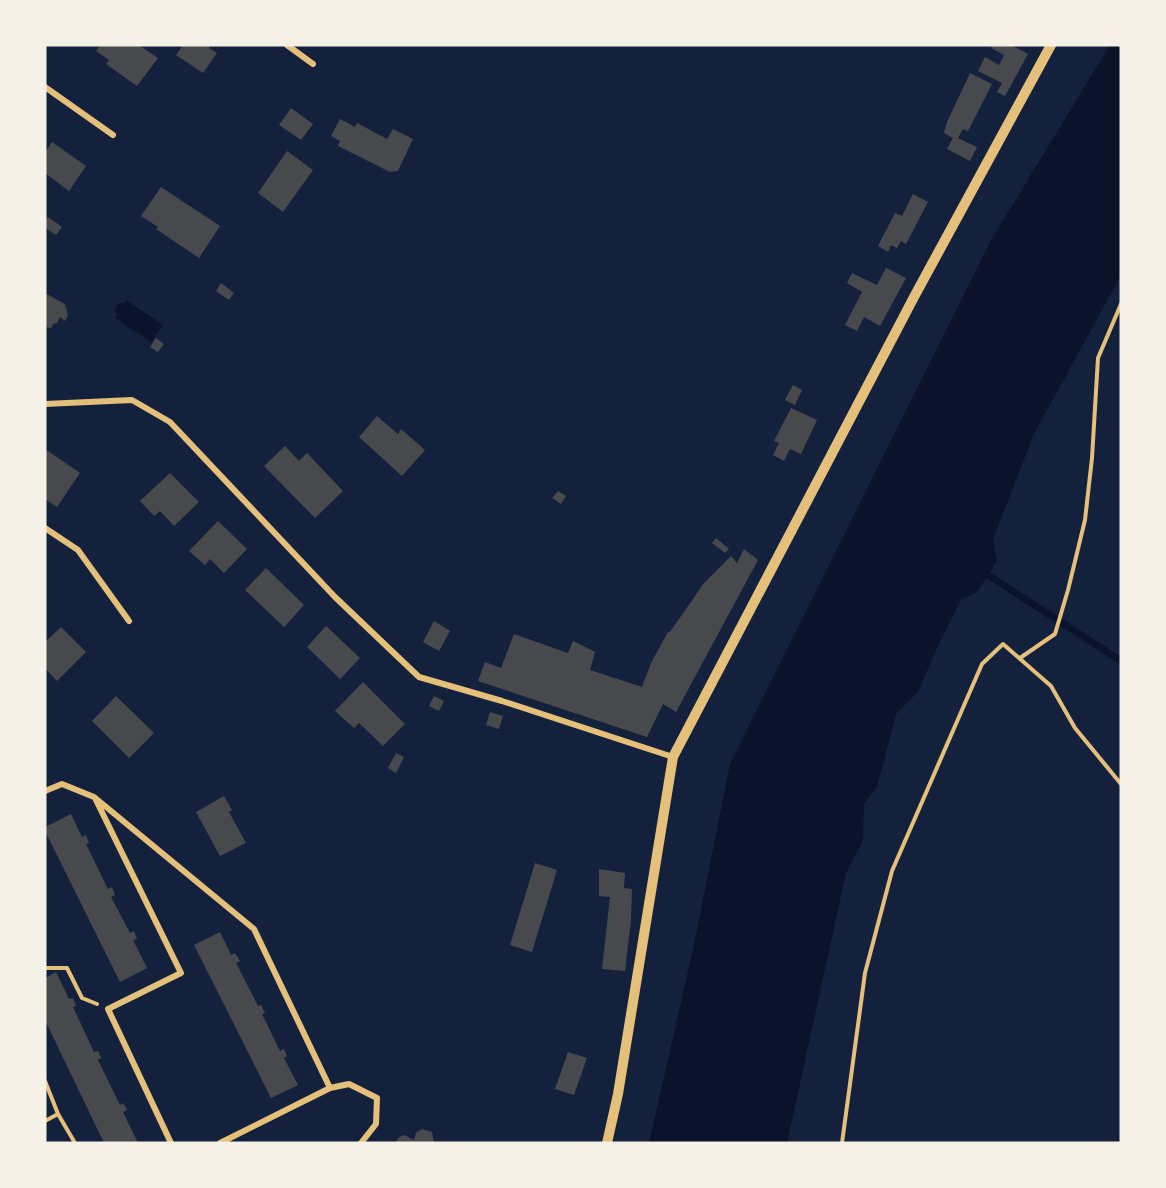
<svg xmlns="http://www.w3.org/2000/svg" width="1166" height="1188" font-family="Montserrat,sans-serif">
  <style>
    .water { fill: #0b132b }
    .lines { fill: none; stroke-linecap: round; stroke-linejoin: round }
    .stream { stroke: #0b132b; stroke-width: 7 }
    .building { fill: #48494c }
    .path { stroke: #e5c07b; stroke-width: 4 }
    .minor { stroke: #e5c07b; stroke-width: 6 }
    .tertiary { stroke: #e5c07b; stroke-width: 10 }
  </style>
  <rect width="100%" height="100%" fill="#14213d"/>
  <path class="water" d="M1110,45h11v230l-87,159 -41,105 4,22 -20,31 -16,8 -25,50 -18,42 -22,22 -19,73 -13,16 -1,37 -17,33 -59,270h-138l45,-198 36,-181 260,-522z
    M126,300l37,25 -12,17 -36,-24 2,-3 -2,-6 4,-6h6z"/>
  <g class="lines">
    <path class="stream" d="M982,571l139,90"/>
  </g>
  <path class="building" d="M100,45h39l19,13 -21,28 -31,-22 3,-4 -13,-9z
    M183,45h28l-2,3 8,5 -14,20 -27,-18z
    M993,45h18l17,9 -23,42 -8,-4 5,-9 -24,-12 7,-14 14,8 5,-10 -13,-7z
    M970,73l22,11 -24,47 -5,-2 -5,9 19,9 -7,14 -23,-12 6,-11 -9,-5 3,-11z
    M291,108l22,16 -12,16 -22,-15z
    M340,119l15,8 2,-4 30,16 6,-10 20,10 -15,32 -8,1 -52,-26 2,-5 -9,-5z
    M52,142l34,24 -17,25 -24,-18v-20z
    M287,151l26,19 -30,42 -25,-19z
    M161,187l59,39 -21,32 -43,-29 2,-2 -17,-11z
    M913,194l15,8 -22,42 -5,-3 -4,7 -6,-3 -3,7 -10,-6 17,-33 7,3z
    M48,217l14,10 -6,8 -11,-7v-8z
    M886,268l20,10 -26,48 -16,-9 -7,14 -12,-6 17,-33 -15,-9 5,-10 25,12z
    M221,283l13,10 -5,7 -13,-9z
    M45,293l20,11 3,11 -3,6 -5,-4 -3,6 -4,1 -2,4 -6,-1z
    M156,338l8,6 -6,8 -8,-5z
    M793,385l9,5 -7,15 -10,-5z
    M791,408l26,12 -16,34 -11,-5 -6,12 -11,-6 6,-12 -5,-2z
    M377,416l21,18 3,-5 24,21 -23,26 -43,-39z
    M285,446l14,15 8,-8 36,38 -28,27 -51,-52z
    M45,449l35,24 -23,34 -12,-8z
    M170,473l29,29 -25,24 -14,-15 -6,5 -14,-15z
    M558,491l8,5 -5,8 -9,-6z
    M218,521l29,28 -23,24 -14,-14 -5,6 -16,-14z
    M716,538l13,11 -4,4 -13,-10z
    M744,549l14,11 -82,152 -13,-8 -16,33 -169,-56 7,-19 16,6 13,-34 54,19 5,-12 22,11 -5,18 52,17 9,-24 17,-31h2l34,-49 27,-27 6,7z
    M266,568l38,37 -20,22 -39,-37z
    M434,621l16,10 -11,20 -16,-9z
    M326,626l34,32 -20,21 -33,-32z
    M61,627l25,25 -29,29 -12,-13v-26z
    M363,682l42,42 -22,22 -24,-23 -5,5 -19,-17z
    M116,696l38,37 -25,25 -37,-37z
    M434,696l10,5 -5,10 -10,-5z
    M490,712l13,4 -4,13 -13,-4z
    M396,753l8,4 -8,16 -8,-5z
    M224,796l8,14 -3,2 17,31 -26,13 -24,-44z
    M71,814l11,23 4,-2 3,8 -3,1 22,45 4,-2 3,8 -4,2 19,36 4,-2 3,8 -4,1 14,28 -27,14 -75,-151v-4z
    M535,863l22,7 -25,82 -22,-7z
    M599,869l26,4 -1,15 8,1 -1,31 -6,51 -23,-2 8,-72 -11,-1z
    M220,932l11,23 4,-2 5,8 -4,2 22,43 3,-1 4,8 -3,1 18,37 4,-2 3,7 -3,2 14,27 -27,13 -77,-153z
    M56,972l13,27 4,-1 3,8 -3,1 21,45 4,-1 3,7 -3,2 22,45 3,-2 4,7 -4,2 15,31h-34l-59,-123v-42z
    M568,1052l19,6 -13,37 -19,-6z
    M422,1129l10,3 2,11h-39l4,-6 5,-2 10,5 2,-7z"/>
  <g class="lines">
    <path class="path" d="M1020,658l35,-24 13,-44 17,-70 7,-62 6,-100 23,-54
      M45,968h22l15,30 15,6
      M45,1081l13,33 17,29
      M45,1121l13,-7
      M842,1143l23,-170 27,-102 90,-207 21,-20 48,42 24,42 46,56"/>
    <path class="minor" d="M287,45l26,19
      M45,87l68,48
      M45,404l87,-4 38,22 165,175 84,80 83,24 171,56
      M45,528l33,22 51,71
      M45,791l17,-7 32,13 160,132 76,159
      M96,800l85,173 -73,36 63,134
      M220,1143l110,-55 19,-4 28,14 -1,26 -15,19"/>
    <path class="tertiary" d="M607,1143l11,-49 55,-337 241,-460 137,-252"/>
  </g>
  <rect width="1166" height="1188" fill="none" stroke="#f6f1e7" stroke-width="93"/>
</svg>
